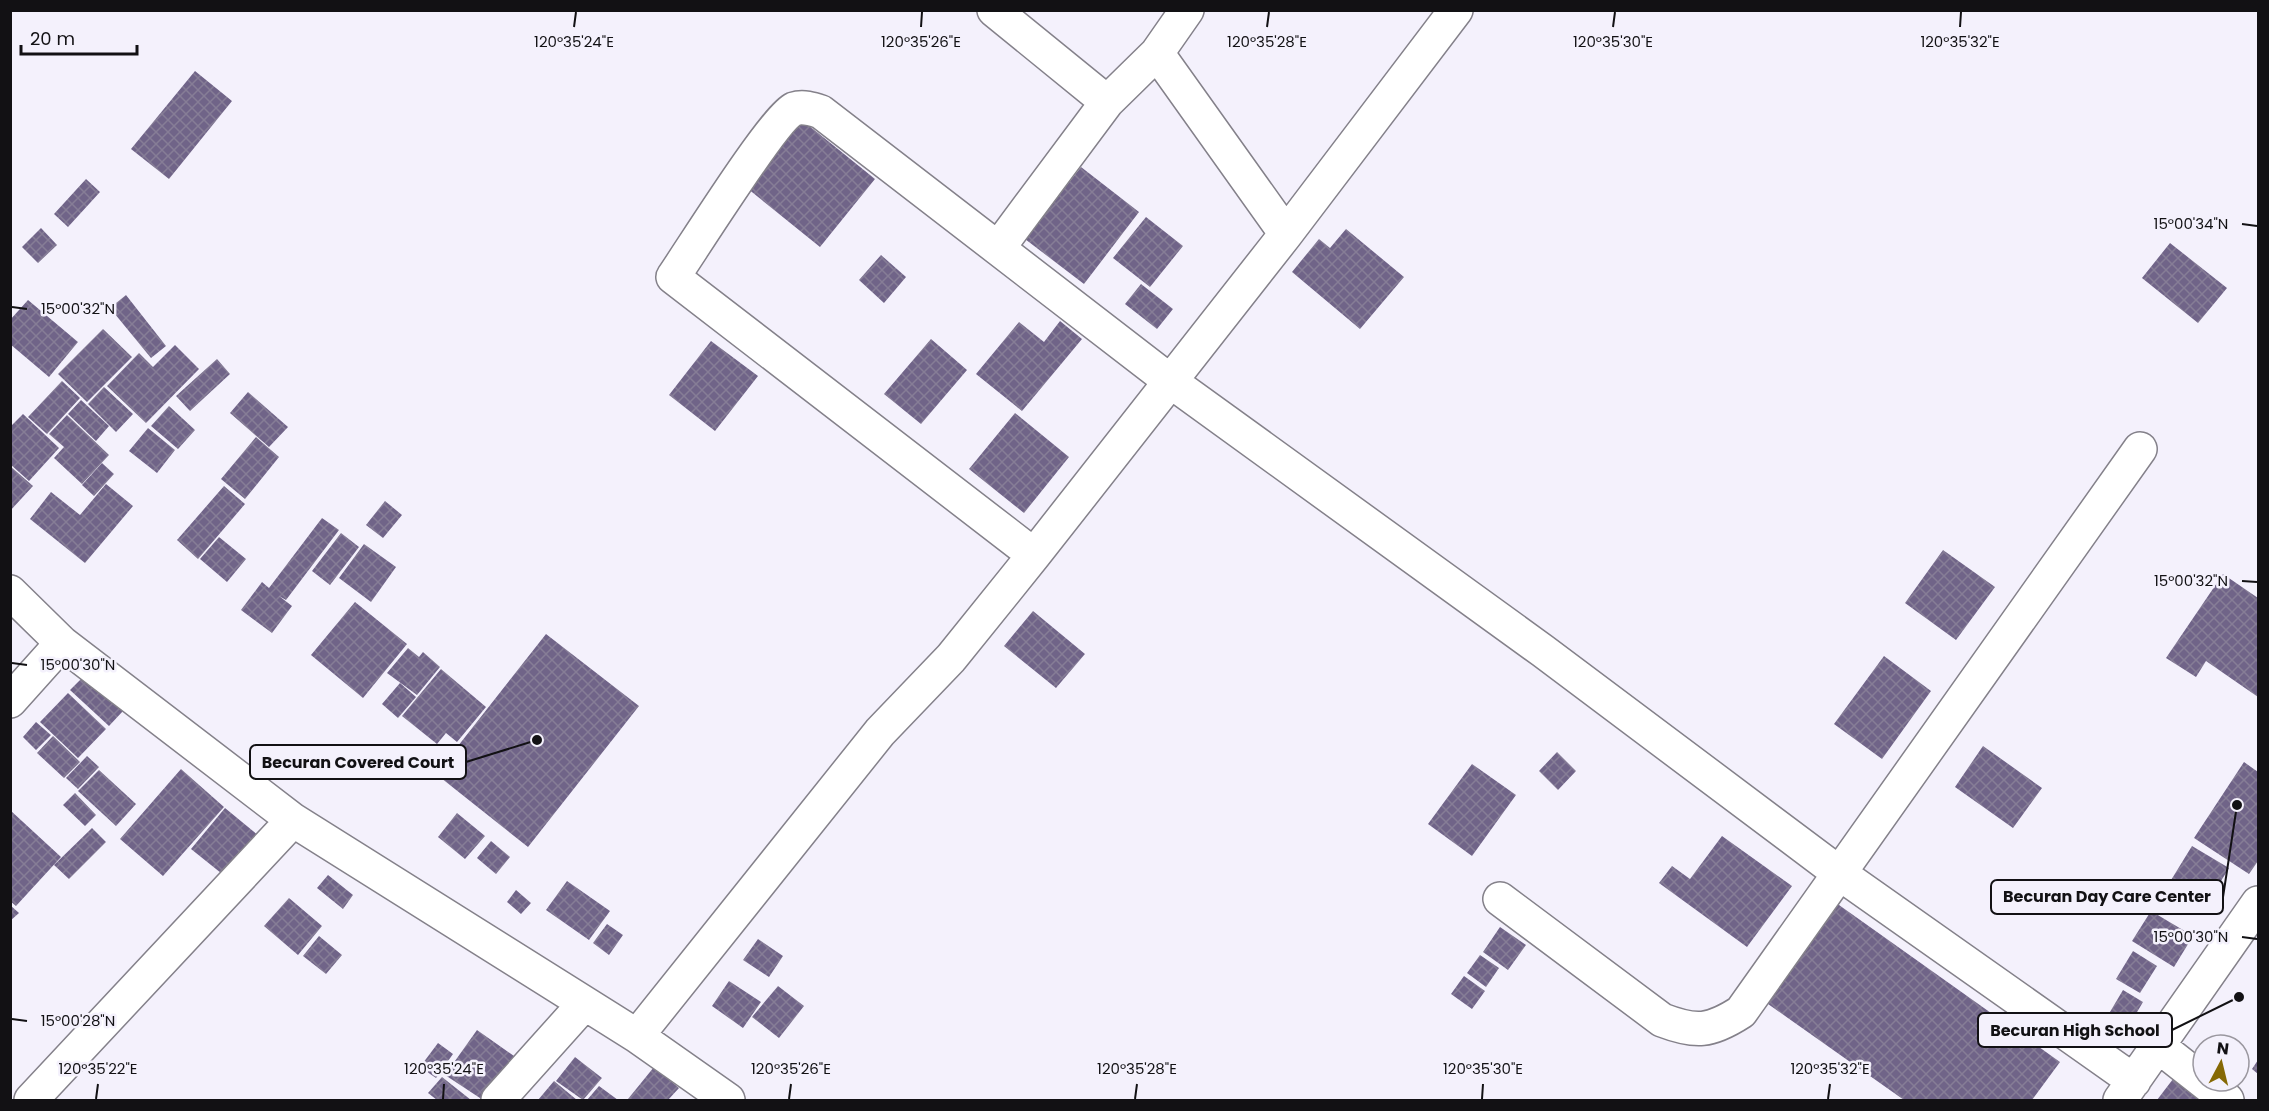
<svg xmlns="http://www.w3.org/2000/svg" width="2269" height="1111" font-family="Poppins,sans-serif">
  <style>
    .building { fill: url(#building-cross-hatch) }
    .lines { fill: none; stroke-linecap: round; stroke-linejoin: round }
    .minor-casing { stroke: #84818a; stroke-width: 36 }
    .minor { stroke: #fff; stroke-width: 33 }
    .ticks { fill: none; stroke: #121114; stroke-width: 2 }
    .ticks-label { font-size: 15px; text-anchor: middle; fill: #121114; stroke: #f4f1fc; stroke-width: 5; stroke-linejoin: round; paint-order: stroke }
    .leader { fill: none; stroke: #121114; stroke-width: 2 }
    .callout-dot { fill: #121114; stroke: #f4f1fc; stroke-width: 2 }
    .callout { fill: #f4f1fc; stroke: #121114; stroke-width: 2 }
    .callout-label { font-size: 16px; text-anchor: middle; font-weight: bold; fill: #121114 }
  </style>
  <defs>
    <pattern id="building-cross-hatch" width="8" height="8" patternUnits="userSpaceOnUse" patternTransform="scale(1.5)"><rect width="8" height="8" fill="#706488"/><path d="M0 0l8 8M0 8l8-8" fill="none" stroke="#867d96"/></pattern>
  </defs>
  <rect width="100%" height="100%" fill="#f4f1fc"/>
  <path class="building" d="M195,71l37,30 -63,78 -38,-30z
    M797,116l78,63 -55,68 -78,-63z
    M1081,167l58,45 -55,72 -59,-45z
    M86,179l14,13 -32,35 -14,-13z
    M1146,217l37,29 -33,41 -37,-29z
    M41,228l16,17 -19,18 -16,-16z
    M1346,229l58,48 -44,52 -68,-57 27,-33 11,9z
    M2170,243l57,45 -29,35 -56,-45z
    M881,255l25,22 -22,26 -25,-23z
    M1141,284l32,25 -16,20 -32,-25z
    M126,295l40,51 -15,12 -41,-50z
    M28,300l50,42 -29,35 -39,-33v-24z
    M1060,321l22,18 -60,72 -46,-37 43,-52 25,20z
    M103,329l29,28 -45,45 -29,-28z
    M931,339l36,31 -46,54 -37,-30z
    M711,341l47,35 -43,55 -46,-36z
    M175,345l24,24 -53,54 -39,-37 32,-33 14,14z
    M217,359l13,15 -40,37 -14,-15z
    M62,381l18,17 -33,36 -19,-17z
    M104,387l29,27 -17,18 -28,-28z
    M248,392l40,35 -19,20 -39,-34z
    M81,400l28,26 -13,15 -28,-27z
    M169,406l26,24 -17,19 -27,-23z
    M1015,413l54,44 -45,56 -55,-44z
    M23,414l36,34 -30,33 -19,-17v-37z
    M67,415l42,40 -27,29 -28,-26 10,-11 -15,-13z
    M148,428l27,22 -18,23 -28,-22z
    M256,437l23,20 -34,42 -24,-20z
    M102,463l12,11 -20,22 -12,-11z
    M10,466l23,20 -23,25z
    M106,484l27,22 -48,57 -55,-44 21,-27 29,23z
    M224,486l21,18 -47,55 -21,-19z
    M385,501l17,14 -19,23 -17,-13z
    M322,518l17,12 -53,70 -7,-4 13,10 -20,27 -31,-23 21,-28 7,6z
    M341,533l18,14 -29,38 -18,-14z
    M219,537l27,22 -19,23 -27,-23z
    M364,544l32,23 -25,35 -32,-24z
    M1943,550l52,37 -39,53 -51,-37z
    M2223,574l35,24v99l-52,-36 -10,16 -30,-19z
    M355,602l52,42 -44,54 -52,-43z
    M1033,611l52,43 -29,34 -52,-42z
    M546,634l93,72 -111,141 -92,-73z
    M408,648l11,9 4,-5 17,15 -23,28 -30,-22z
    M1884,656l47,35 -49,68 -48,-35z
    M441,669l45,38 -29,35 -11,-9 -9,11 -35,-28z
    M85,675l38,36 -14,15 -39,-36z
    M400,683l16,14 -18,21 -16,-14z
    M68,693l38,36 -28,29 -38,-36z
    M36,722l15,13 -15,15 -13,-13z
    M53,736l27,26 -16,16 -27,-25z
    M1983,746l59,42 -29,40 -58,-41z
    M1557,752l19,19 -18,19 -19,-19z
    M87,756l12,11 -21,22 -12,-11z
    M2244,762l14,10v89l-9,13 -55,-36z
    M1472,764l44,31 -44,61 -44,-32z
    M181,769l43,38 -61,69 -43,-37z
    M99,770l37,34 -20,22 -38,-35z
    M75,793l21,22 -11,11 -22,-21z
    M225,808l40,33 -34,40 -40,-32z
    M10,810l51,47 -45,49 -6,-5z
    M457,813l28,23 -20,23 -27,-22z
    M92,828l14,14 -37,37 -15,-14z
    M1722,836l70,50 -45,61 -88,-64 13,-17 18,13z
    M491,841l19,16 -14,17 -19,-16z
    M2192,846l37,22 -24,39 -37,-22z
    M328,875l25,20 -10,14 -26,-21z
    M567,881l43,30 -21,29 -43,-30z
    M516,890l15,13 -10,11 -14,-12z
    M289,898l33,28 -24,29 -34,-29z
    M1832,900l228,162 -28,38h-128l-143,-101z
    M10,905l9,8 -9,8z
    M2151,911l42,25 -19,31 -42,-26z
    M607,924l16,11 -14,20 -16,-12z
    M1500,927l26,18 -18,25 -25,-18z
    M319,936l23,19 -16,19 -23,-18z
    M758,939l25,17 -14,21 -26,-17z
    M2133,951l24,15 -17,27 -24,-14z
    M1480,955l19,13 -13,19 -19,-14z
    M1464,976l21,15 -13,18 -21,-15z
    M729,981l32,21 -18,26 -31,-22z
    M778,986l26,20 -25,32 -27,-21z
    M2123,990l20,12 -16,27 -20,-12z
    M477,1030l37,26 -31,44 -38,-25z
    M438,1043l15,11 -17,24 -16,-11z
    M575,1057l27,21 -19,22 -27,-19z
    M2258,1060v14l-6,-5z
    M654,1067l25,21 -11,12h-38l-2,-1z
    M442,1077l29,23h-34l-9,-7z
    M2173,1079l28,21h-44z
    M554,1081l23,19h-39z
    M599,1086l19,14h-31z"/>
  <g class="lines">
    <g class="minor-casing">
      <path id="minor" d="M994,10l113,92
        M1157,53l129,181
        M999,247l108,-145 50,-49 30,-43
        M1034,555l-361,-278c18,-26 101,-159 121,-168 9,-3 18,0 27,3l349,269 373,270 296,222 295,208
        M10,592l52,51 231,177 344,216 91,64
        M10,701l52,-58
        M1500,899l162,121c34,13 48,12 79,-8l399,-563
        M637,1036l243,-304 71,-74 83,-103 252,-321 170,-224
        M2157,1045l70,55
        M31,1100l262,-280
        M498,1100l86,-96
        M2120,1100l138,-197"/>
    </g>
    <use href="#minor" class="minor"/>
  </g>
  <path class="ticks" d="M574,27l2,-15M921,27l1,-15M1267,27l2,-15M1613,27l2,-15M1960,27l1,-15M2242,224l15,2M12,307l15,2M2242,581l15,1M12,663l15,2M2242,937l15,2M12,1019l15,2M96,1099l2,-15M443,1099l1,-15M789,1099l2,-15M1135,1099l2,-15M1482,1099l1,-15M1828,1099l2,-15"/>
  <g class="ticks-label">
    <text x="574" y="47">120°35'24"E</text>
    <text x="921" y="47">120°35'26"E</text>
    <text x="1267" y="47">120°35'28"E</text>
    <text x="1613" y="47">120°35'30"E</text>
    <text x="1960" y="47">120°35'32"E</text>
    <text x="2191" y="229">15°00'34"N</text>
    <text x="78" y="314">15°00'32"N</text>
    <text x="2191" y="586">15°00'32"N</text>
    <text x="78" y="670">15°00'30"N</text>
    <text x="2191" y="942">15°00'30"N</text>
    <text x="78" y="1026">15°00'28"N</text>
    <text x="98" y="1074">120°35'22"E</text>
    <text x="444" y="1074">120°35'24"E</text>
    <text x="791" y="1074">120°35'26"E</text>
    <text x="1137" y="1074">120°35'28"E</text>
    <text x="1483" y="1074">120°35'30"E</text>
    <text x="1830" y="1074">120°35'32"E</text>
  </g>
  <path class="leader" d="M537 740L466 762M2237 805L2223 897M2239 997L2172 1030"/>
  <g class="callout-dot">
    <circle cx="537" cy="740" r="6"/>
    <circle cx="2237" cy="805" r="6"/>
    <circle cx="2239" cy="997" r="6"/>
  </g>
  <g class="callout">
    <rect x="250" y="745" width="216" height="34" rx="6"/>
    <rect x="1991" y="880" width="232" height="34" rx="6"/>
    <rect x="1978" y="1013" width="194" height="34" rx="6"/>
  </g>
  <g class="callout-label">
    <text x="358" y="768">Becuran Covered Court</text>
    <text x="2107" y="902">Becuran Day Care Center</text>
    <text x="2075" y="1036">Becuran High School</text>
  </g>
  <rect width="2269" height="1111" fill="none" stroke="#121114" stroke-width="24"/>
  <g transform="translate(2221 1063) rotate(7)"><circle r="28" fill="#f4f1fc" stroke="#9a979f" stroke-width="1.5"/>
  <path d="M0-4.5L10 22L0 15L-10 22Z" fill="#866905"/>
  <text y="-9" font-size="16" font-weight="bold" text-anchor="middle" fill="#121114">N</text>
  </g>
  <path d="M21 45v9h116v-9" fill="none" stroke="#121114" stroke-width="3"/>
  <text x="30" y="45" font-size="18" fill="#121114" stroke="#f4f1fc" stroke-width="4.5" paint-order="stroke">20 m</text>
</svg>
